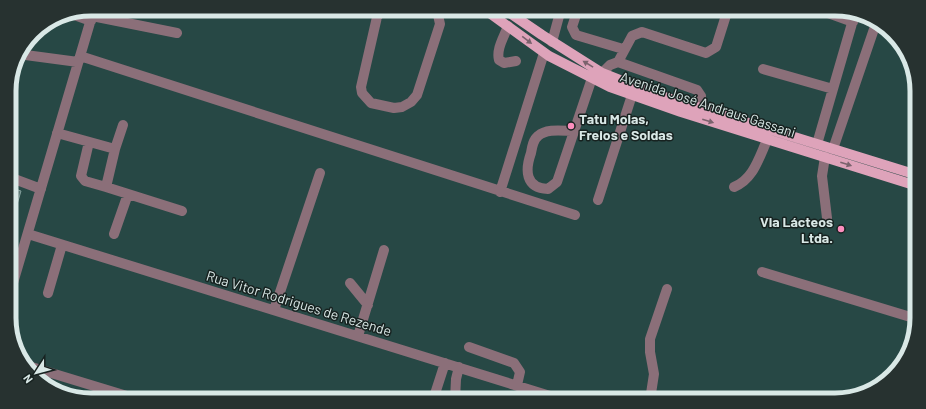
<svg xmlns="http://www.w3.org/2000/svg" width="926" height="409" font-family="Barlow,sans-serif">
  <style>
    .built { fill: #274845 }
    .building { fill: #597370; stroke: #839f9c }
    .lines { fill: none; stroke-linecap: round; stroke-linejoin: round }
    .minor { stroke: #8b6f79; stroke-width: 10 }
    .major { stroke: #dea3ba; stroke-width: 10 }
    .oneway { fill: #7a626d }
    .poi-dot { fill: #fd8ebe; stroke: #172220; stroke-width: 1.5 }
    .labels { text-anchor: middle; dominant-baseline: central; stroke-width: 3; stroke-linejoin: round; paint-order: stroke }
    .street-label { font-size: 14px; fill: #d9e8e6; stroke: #172220 }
    .poi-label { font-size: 14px; font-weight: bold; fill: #d9e8e6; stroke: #172220; text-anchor: start }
    .rim { fill: none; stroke: #d9e8e6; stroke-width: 5 }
  </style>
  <rect width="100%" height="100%" fill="#243d3a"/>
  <path class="built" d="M91,9h744l31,6 34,26 16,39 1,238 -6,31 -30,37 -41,14h-749l-31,-6 -34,-26 -16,-39 -1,-243 8,-31 20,-25 23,-15z"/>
  <path class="building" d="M9,187l12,4 -11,37z"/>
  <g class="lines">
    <path class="minor" d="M383,9l-6,8 -16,70 1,6 9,10 23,5 8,-1 9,-5 6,-7 23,-71 -2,-9 -6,-6
      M578,9l-6,18 4,8 47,14
      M817,9l36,13
      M69,13l22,8
      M92,16l85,17
      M508,26c-4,11 -12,23 -9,34l5,3 12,-2
      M552,42l9,-33
      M18,54l60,8
      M80,56l495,159
      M618,62l14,-26 10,-4 64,21 10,-6 12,-38
      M763,69l70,20
      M602,73l8,-8 8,-3 79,28 4,6 -8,18
      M574,131c-11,0 -27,-3 -36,5 -5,4 -6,11 -7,17 -6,17 -6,35 17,36l9,-7 35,-104
      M57,133l58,16 -9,38 76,24
      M89,142l-8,34 4,5 21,6
      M817,144l38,-131
      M115,149l8,-24
      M833,149l41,-120 4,-5
      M825,157l-3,19 5,42
      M9,177l32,12
      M734,187c20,-8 25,-30 34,-49
      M500,192l44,-139
      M598,200l34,-105
      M28,234l535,166
      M114,234l14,-40
      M10,255l10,3
      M762,272l155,47
      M350,283l18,22
      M10,293l84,-284
      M48,293l14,-48
      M274,310l46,-137
      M358,336l26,-86
      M469,347l45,16 6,9 -3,13
      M25,365l115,35
      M433,400l12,-37
      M455,400l1,-21 3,-12
      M650,400l4,-26 -4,-22v-13l17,-50"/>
    <path class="major" d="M484,9l65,47 61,31 71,25 236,74
      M504,9l38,26 60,38 53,21 262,81"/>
  </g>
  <defs><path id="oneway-solid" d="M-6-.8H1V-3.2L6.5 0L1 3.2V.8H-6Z"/></defs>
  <g class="oneway">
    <use href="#oneway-solid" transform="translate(527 40) rotate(37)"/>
    <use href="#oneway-solid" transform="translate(588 64) rotate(-149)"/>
    <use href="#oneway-solid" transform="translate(708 121) rotate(17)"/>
    <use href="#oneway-solid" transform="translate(846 164) rotate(18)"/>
  </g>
  <g class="poi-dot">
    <circle cx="571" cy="126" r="4"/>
    <circle cx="841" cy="229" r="4"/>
  </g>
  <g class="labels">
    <g class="street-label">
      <text transform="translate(708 104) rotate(18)">Avenida José Andraus Gassani</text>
      <text transform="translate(299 303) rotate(17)">Rua Vitor Rodrigues de Rezende</text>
    </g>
    <g class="poi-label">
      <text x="579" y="118">Tatu Molas,<tspan x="579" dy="16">Freios e Soldas</tspan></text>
      <text x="833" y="221" text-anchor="end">Via Lácteos<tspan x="833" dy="16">Ltda.</tspan></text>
    </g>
  </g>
  <path d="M0 0H926V409H0ZM91 16H835A75 75 0 0 1 910 91V318A75 75 0 0 1 835 393H91A75 75 0 0 1 16 318V91A75 75 0 0 1 91 16Z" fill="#273230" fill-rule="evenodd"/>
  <path class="rim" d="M91 16H835A75 75 0 0 1 910 91V318A75 75 0 0 1 835 393H91A75 75 0 0 1 16 318V91A75 75 0 0 1 91 16Z"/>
  <g transform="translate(36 373) rotate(234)" stroke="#172220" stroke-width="3" paint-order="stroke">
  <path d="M0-3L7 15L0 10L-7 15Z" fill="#d9e8e6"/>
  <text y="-6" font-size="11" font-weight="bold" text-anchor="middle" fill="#d9e8e6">N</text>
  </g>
</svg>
